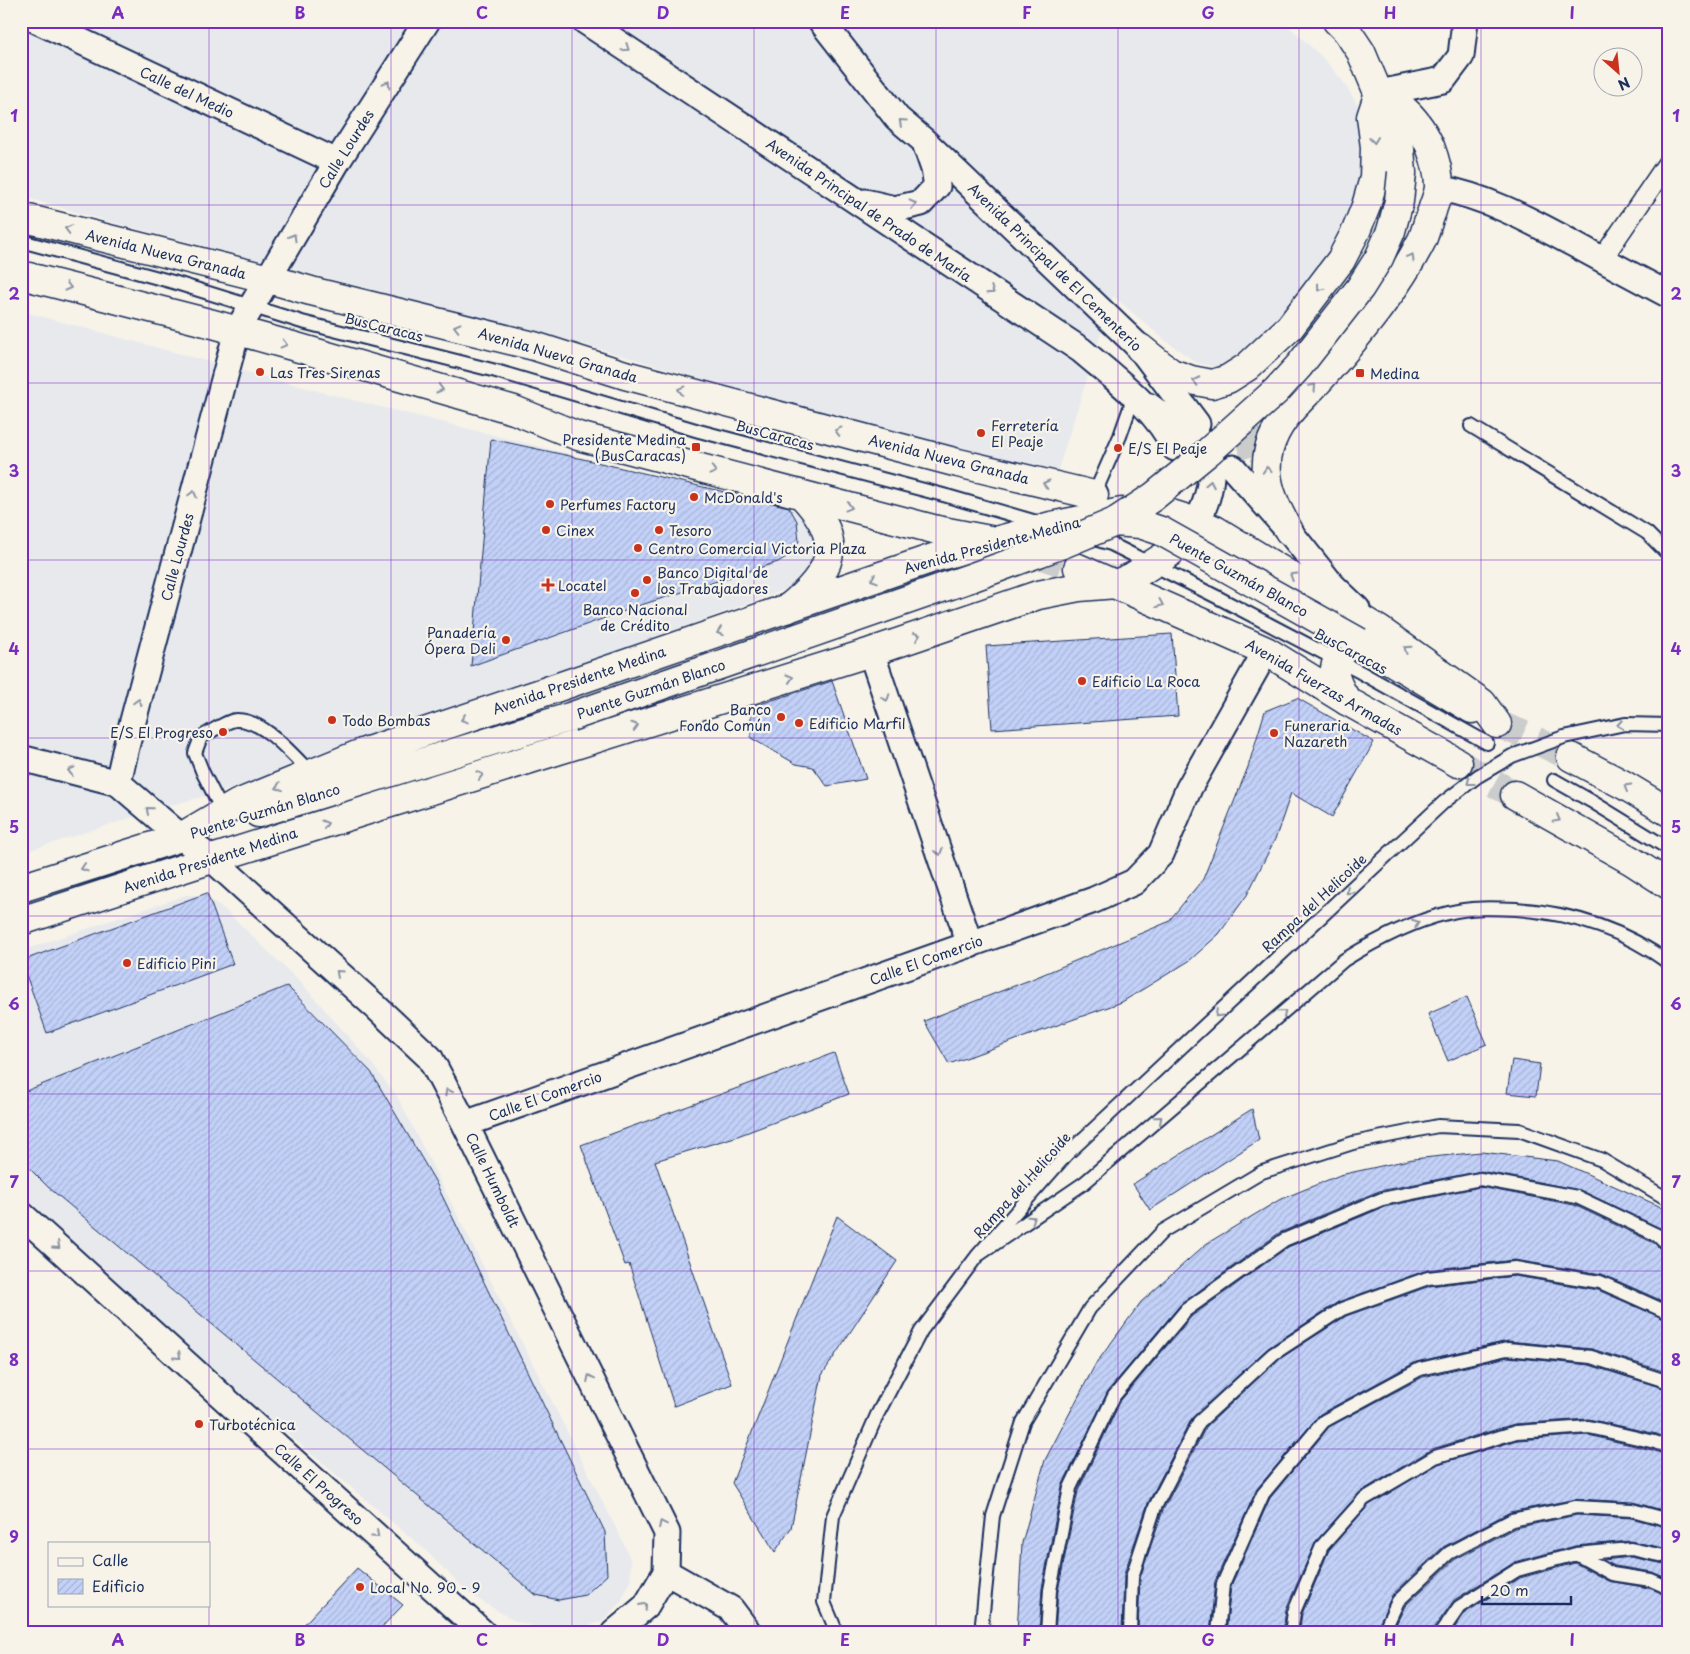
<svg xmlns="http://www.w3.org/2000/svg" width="1690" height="1654" font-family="'Playpen Sans',sans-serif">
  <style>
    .built { fill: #e7e9ed }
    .building { fill: url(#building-hatch); stroke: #1b2f5e }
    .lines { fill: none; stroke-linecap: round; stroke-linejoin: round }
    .tertiary-tunnel { stroke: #cbcccc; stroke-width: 28; stroke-dasharray: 28 14; stroke-linecap: butt }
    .secondary-tunnel { stroke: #cbcccc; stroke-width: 28; stroke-dasharray: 28 14; stroke-linecap: butt }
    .service-casing { stroke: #1b2f5e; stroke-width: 16 }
    .pedestrian-casing { stroke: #1b2f5e; stroke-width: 22 }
    .minor-casing { stroke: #1b2f5e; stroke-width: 29 }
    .tertiary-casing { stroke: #1b2f5e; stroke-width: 31 }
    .secondary-casing { stroke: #1b2f5e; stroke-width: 31 }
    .service { stroke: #f7f3e8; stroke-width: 12 }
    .pedestrian { stroke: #f7f3e8; stroke-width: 19 }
    .minor { stroke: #f7f3e8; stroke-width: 25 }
    .tertiary { stroke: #f7f3e8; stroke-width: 28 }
    .secondary { stroke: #f7f3e8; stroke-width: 28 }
    .service-bridge-casing { stroke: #1b2f5e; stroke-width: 16; stroke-linecap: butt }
    .tertiary-bridge-casing { stroke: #1b2f5e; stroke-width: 31; stroke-linecap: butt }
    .service-bridge { stroke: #f7f3e8; stroke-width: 12 }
    .tertiary-bridge { stroke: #f7f3e8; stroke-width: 28 }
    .oneway { stroke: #8991a3 }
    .grid { fill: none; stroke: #7b2cbf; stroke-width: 1; stroke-opacity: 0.55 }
    .poi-dot { fill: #c8321e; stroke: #f7f3e8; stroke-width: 2 }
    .labels { text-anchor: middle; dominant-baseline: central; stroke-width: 4.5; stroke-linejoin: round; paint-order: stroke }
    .street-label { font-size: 14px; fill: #1b2f5e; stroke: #f7f3e8 }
    .poi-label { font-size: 14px; fill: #1b2f5e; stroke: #f7f3e8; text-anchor: start }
    .neatline { fill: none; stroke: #7b2cbf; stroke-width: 2 }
    .grid-label { font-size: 16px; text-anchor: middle; font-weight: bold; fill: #7b2cbf }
  </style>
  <defs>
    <pattern id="building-hatch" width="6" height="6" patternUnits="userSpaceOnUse" patternTransform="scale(1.25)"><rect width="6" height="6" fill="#c3d1f8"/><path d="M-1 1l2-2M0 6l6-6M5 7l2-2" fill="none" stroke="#a7b4d7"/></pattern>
  </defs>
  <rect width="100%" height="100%" fill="#f7f3e8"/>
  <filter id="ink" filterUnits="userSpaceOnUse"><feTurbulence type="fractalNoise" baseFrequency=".02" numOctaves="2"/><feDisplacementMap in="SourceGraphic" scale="10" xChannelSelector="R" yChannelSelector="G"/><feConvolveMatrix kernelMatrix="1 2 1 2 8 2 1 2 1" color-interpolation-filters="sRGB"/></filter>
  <g filter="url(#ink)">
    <path class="built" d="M21,21h1262l40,37 19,22 15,24 13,48 -17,86 -114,125 -25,4 -17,-4 -31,-22 -53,-45 -58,183 -117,-36 -189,-50 -159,-47 -483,-125 -86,-25z
      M21,311l304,82 475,119 23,31 -18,35 -19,11 -493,183 -125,34 -147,47z
      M186,895h11l14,5 15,11 76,73 67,76 29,38 224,442 9,21 -1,20 -9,21 -19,19 -24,9 -29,1 -36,-11 -43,-26 -47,-46 -243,-205 -159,-150v-242z"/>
    <path class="building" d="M491,439l79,17 219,51 8,14 2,20 -8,13 -13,8 -134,42 -173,62z
      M1172,634l6,82 -186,13 -6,-83z
      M832,681l34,98 -39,7 -14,-19 -17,-3 -45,-26v-31z
      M1297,698l77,44 -42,75 -41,-24 -15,44 -29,58 -28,39 -30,27 -67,41 -173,62 -25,-43 108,-42 136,-57 35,-43 45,-112 17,-56z
      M207,893l26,71 -186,69 -26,-72z
      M287,986l84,86 64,109 170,351 2,43 -22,20 -26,5 -23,-5 -488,-408 -27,-27v-67z
      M1467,997l20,47 -39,17 -20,-47z
      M834,1053l15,41 -114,43 -80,24 77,223 -58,22 -45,-142 -4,1 -44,-120z
      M1512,1060l28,4 -4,32 -29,-3z
      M1252,1109l7,31 -109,70 -17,-26z
      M1481,1152l77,9 101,45 10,10v18l-7,-5 -82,-39 -99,-19 -102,20 -100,42 -98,71 -73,87 -46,95 -20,102 -3,45h-22l5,-90 23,-83 50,-95 46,-63 65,-58 73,-44 61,-25 73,-16z
      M1480,1187l94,18 80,38 9,9 6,2v50l-67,-30 -88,-14 -87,10 -89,32 -70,46 -76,70 -44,85 -24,71 -2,59h-67l3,-42 20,-100 43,-91 71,-84 96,-69 96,-40z
      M837,1216l60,45 -75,114 -31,153 -16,24 -43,-69z
      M1515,1276l83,14 71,31v52l-77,-24 -84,-8 -92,21 -96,52 -63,75 -42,92 -5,52h-72l2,-55 23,-68 43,-83 72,-67 68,-44 84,-30z
      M1508,1357l81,8 80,25v49l-12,-5 -69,-15 -74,5 -82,25 -72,43 -44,49 -30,68 -3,24h-57l5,-47 39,-88 59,-71 94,-50z
      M1588,1435l64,15 17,6v56l-36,-10 -57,-3 -66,13 -67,35 -51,48 -17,38h-76l3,-19 27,-64 40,-45 69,-41 80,-24z
      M1577,1515l54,3 38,10v21l-39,-8 -55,5 -60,16 -61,38 -20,28 -1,5h-41l13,-27 49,-46 61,-32z
      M1631,1557l38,8v14l-17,-7 -37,-6 -12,-6z
      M1575,1563l33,18 41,7 20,8v37h-218l14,-20 55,-35z
      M357,1568l46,37 -27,28h-80z"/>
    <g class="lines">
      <path class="tertiary-tunnel" d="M1197,439c9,3 18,6 27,7 22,4 40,-12 56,-24"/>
      <path class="secondary-tunnel" d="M1036,554l42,14
        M1497,724l23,9 51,24
        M1458,763l57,32"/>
      <g class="service-casing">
        <path id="service" d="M21,241l152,41 129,40 194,49 203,60 248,65 93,27
          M1471,426l176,107 22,22
          M1094,495l26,-59 14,-40
          M1088,537l23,7 106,53 143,75 127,71
          M1554,780l37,21 78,48
          M223,812l-20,-39 -8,-20 6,-16c8,-4 27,-17 35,-17 28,-1 57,36 76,54
          M977,1256l107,-73 260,-223c32,-20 66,-38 104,-47 22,-6 46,-5 68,-4 57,4 107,20 153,54
          M1576,1554l36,20 39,6 18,8
          M837,1633l-13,-31 9,-86 44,-101 44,-84 56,-75 90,-102
          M985,1633l-3,-11 11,-106 30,-94 67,-114 73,-77 99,-59 91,-29 85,-17 81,4 83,30 67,40
          M1047,1633l3,-43 20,-102 44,-92 72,-86 98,-70 98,-41 98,-20 97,18 82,39 10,10
          M1130,1633l2,-56 23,-70 44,-85 74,-68 69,-45 86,-31 87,-10 85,14 69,31
          M1218,1633l5,-49 40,-90 61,-73 96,-52 87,-20 84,8 78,25
          M1291,1633l3,-21 28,-66 42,-47 71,-42 81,-25 73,-5 66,15 14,6
          M1383,1633l15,-32 51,-48 63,-33 64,-13 56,3 37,10
          M1441,1633l18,-26 58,-37 59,-16 55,-5 38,8"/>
      </g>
      <g class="pedestrian-casing">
        <path id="pedestrian" d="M1602,259l67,-98"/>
      </g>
      <g class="minor-casing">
        <path id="minor" d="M38,21l299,141
          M585,21l496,329c35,30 73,56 94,98
          M821,21l76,97 26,22 217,208 57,76
          M1379,93l64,-13 18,-24 4,-35
          M1439,188c49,9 92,33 135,56 31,17 63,34 95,51
          M865,202l30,7 26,-6 16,-17 -3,-17 -9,-26
          M1233,468l56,63 43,54 25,24
          M1197,522c15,-29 15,-47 15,-79
          M871,652l99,293
          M21,758l97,25 63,54 31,22 164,148 54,51 35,66 202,409 -1,39
          M118,783l8,-36 111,-416 100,-169 90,-141
          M465,1124l629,-224 40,-18 27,-28 28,-66 77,-137
          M21,1214l462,419
          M666,1572l65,37 18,24
          M614,1633l32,-27 20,-34"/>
      </g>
      <g class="tertiary-casing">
        <path id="tertiary" d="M1337,21l10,10 14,21 29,69 10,28 2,24
          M1140,348l31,25 20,7 21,4 16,-5 19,-12 43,-40 51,-67 15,-29 10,-25 8,-28 1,-31 -4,-30 8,-24
          M1148,407l33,25 13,6
          M1289,531c-14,-25 -28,-52 -20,-82 9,-32 32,-48 53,-72 36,-41 76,-89 100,-137 4,-9 6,-20 10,-29 2,-8 7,-17 7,-25 0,-15 -4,-27 -9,-40 -12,-26 -26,-40 -51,-53
          M1359,642l113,67
          M1347,701c-6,-10 -14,-22 -12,-33 3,-19 22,-32 38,-37
          M258,813l312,-96
          M21,888l160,-51 56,-33 125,-51 182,-61 392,-135 115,-31 71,-14
          M21,921l191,-62 659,-207 167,-57 41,-8 37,-3 16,-7 36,-23 10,-9 16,-20"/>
      </g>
      <g class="secondary-casing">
        <path id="secondary" d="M21,217l248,62 42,12 223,55 91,29 333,88 136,32
          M21,275l192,49 83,23 218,63 64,26 359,94 58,11 41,13
          M1149,507l48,15 18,8 164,100 103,73 15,21
          M1078,568l188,83 81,50 111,62
          M787,609c47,-37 59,-68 15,-114
          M1571,757l53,28 45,27
          M1515,795l117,66 37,24"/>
      </g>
      <use href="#service" class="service"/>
      <use href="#pedestrian" class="pedestrian"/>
      <use href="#minor" class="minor"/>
      <use href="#tertiary" class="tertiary"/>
      <use href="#secondary" class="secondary"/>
      <g class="service-bridge-casing">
        <path id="service-bridge" d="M1067,1154l377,-352 34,-26 34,-20 52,-19 61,-13 44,1"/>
      </g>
      <g class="tertiary-bridge-casing">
        <path id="tertiary-bridge" d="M1115,522l25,2 21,7 198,111
          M570,717l403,-140 92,-34 50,-21 38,-25 55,-45 68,-61 23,-25 61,-78 19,-30 12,-27 8,-30 3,-28"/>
      </g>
      <use href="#service-bridge" class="service-bridge"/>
      <use href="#tertiary-bridge" class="tertiary-bridge"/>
    </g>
    <defs><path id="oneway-chevron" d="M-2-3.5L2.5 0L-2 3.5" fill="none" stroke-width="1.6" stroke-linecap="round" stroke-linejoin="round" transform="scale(1.25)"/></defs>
    <g class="oneway">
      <use href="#oneway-chevron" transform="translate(626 48) rotate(34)"/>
      <use href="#oneway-chevron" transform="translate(387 84) rotate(-57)"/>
      <use href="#oneway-chevron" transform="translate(902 122) rotate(-138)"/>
      <use href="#oneway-chevron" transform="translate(1374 140) rotate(83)"/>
      <use href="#oneway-chevron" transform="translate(913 204) rotate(-14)"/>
      <use href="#oneway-chevron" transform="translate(68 229) rotate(-166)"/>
      <use href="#oneway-chevron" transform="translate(293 237) rotate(-60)"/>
      <use href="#oneway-chevron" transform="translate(1411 257) rotate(-59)"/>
      <use href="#oneway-chevron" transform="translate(68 287) rotate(14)"/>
      <use href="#oneway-chevron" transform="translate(1320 288) rotate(127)"/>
      <use href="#oneway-chevron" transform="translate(991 291) rotate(33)"/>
      <use href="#oneway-chevron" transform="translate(457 327) rotate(-166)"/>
      <use href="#oneway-chevron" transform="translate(284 344) rotate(15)"/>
      <use href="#oneway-chevron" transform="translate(1196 381) rotate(-168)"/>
      <use href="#oneway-chevron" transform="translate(1313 387) rotate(-47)"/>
      <use href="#oneway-chevron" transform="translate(440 389) rotate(16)"/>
      <use href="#oneway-chevron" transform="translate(681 390) rotate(-165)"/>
      <use href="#oneway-chevron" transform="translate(838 431) rotate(-165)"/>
      <use href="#oneway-chevron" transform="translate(1267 470) rotate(-94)"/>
      <use href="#oneway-chevron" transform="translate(713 471) rotate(15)"/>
      <use href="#oneway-chevron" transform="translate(1046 484) rotate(-166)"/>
      <use href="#oneway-chevron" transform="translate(1210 484) rotate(-79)"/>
      <use href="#oneway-chevron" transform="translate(193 494) rotate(-75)"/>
      <use href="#oneway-chevron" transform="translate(849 507) rotate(15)"/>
      <use href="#oneway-chevron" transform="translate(1293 576) rotate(-148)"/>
      <use href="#oneway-chevron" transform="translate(874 579) rotate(161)"/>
      <use href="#oneway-chevron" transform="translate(1160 604) rotate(24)"/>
      <use href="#oneway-chevron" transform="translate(720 632) rotate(161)"/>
      <use href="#oneway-chevron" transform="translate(917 636) rotate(-19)"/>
      <use href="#oneway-chevron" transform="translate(1407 649) rotate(-145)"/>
      <use href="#oneway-chevron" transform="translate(790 678) rotate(-17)"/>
      <use href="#oneway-chevron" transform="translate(886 698) rotate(71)"/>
      <use href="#oneway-chevron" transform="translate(138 702) rotate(-75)"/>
      <use href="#oneway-chevron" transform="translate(464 719) rotate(162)"/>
      <use href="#oneway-chevron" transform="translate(1620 725) rotate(172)"/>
      <use href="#oneway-chevron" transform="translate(635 726) rotate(-17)"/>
      <use href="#oneway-chevron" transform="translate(71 771) rotate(-165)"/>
      <use href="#oneway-chevron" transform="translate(480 775) rotate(-17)"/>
      <use href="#oneway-chevron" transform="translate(1470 782) rotate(143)"/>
      <use href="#oneway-chevron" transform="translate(279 787) rotate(158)"/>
      <use href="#oneway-chevron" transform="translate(1627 787) rotate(-150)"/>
      <use href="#oneway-chevron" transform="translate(149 810) rotate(-139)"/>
      <use href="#oneway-chevron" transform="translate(1557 819) rotate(29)"/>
      <use href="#oneway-chevron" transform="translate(325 824) rotate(-17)"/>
      <use href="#oneway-chevron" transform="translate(939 852) rotate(71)"/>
      <use href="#oneway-chevron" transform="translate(84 868) rotate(162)"/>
      <use href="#oneway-chevron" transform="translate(1349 891) rotate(137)"/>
      <use href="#oneway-chevron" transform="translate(1416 923) rotate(-21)"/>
      <use href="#oneway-chevron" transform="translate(339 973) rotate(-138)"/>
      <use href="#oneway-chevron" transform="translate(1283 1013) rotate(-41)"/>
      <use href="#oneway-chevron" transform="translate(1218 1014) rotate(137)"/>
      <use href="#oneway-chevron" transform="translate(448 1092) rotate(-118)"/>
      <use href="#oneway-chevron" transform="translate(1159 1119) rotate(-41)"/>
      <use href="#oneway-chevron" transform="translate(1032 1219) rotate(-34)"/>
      <use href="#oneway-chevron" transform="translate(57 1246) rotate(42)"/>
      <use href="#oneway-chevron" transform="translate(178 1356) rotate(42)"/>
      <use href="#oneway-chevron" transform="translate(590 1378) rotate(-116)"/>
      <use href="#oneway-chevron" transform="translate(662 1524) rotate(-116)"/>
      <use href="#oneway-chevron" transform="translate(376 1535) rotate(42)"/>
      <use href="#oneway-chevron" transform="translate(644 1606) rotate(-49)"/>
    </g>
  </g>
  <path class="grid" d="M209,21v1612M391,21v1612M572,21v1612M754,21v1612M936,21v1612M1118,21v1612M1299,21v1612M1481,21v1612M21,205h1648M21,383h1648M21,560h1648M21,738h1648M21,916h1648M21,1094h1648M21,1271h1648M21,1449h1648"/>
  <g class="poi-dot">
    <circle cx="260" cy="372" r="5"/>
    <rect x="1355" y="368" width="10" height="10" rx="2.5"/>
    <circle cx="981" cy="433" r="5"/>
    <rect x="691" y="442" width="10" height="10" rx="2.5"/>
    <circle cx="1118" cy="448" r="5"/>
    <circle cx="694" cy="497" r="5"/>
    <circle cx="550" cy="504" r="5"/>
    <circle cx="546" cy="530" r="5"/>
    <circle cx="659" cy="530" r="5"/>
    <circle cx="638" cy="548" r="5"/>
    <circle cx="647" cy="580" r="5"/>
    <path d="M545.5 577.5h5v5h5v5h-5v5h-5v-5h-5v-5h5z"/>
    <circle cx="635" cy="593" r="5"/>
    <circle cx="506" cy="640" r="5"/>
    <circle cx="1082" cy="681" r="5"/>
    <circle cx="781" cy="717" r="5"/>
    <circle cx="332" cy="720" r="5"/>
    <circle cx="799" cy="723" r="5"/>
    <circle cx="223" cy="732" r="5"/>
    <circle cx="1274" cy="733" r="5"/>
    <circle cx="127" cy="963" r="5"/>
    <circle cx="199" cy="1424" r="5"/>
    <circle cx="360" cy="1587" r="5"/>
  </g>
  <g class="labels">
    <g class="street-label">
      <text transform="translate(187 92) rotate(25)">Calle del Medio</text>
      <text transform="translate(346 149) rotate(-58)">Calle Lourdes</text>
      <text transform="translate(869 210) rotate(34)">Avenida Principal de Prado de María</text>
      <text transform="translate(166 254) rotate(14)">Avenida Nueva Granada</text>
      <text transform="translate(1055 267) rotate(44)">Avenida Principal de El Cementerio</text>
      <text transform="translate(384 327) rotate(14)">BusCaracas</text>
      <text transform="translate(558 355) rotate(16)">Avenida Nueva Granada</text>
      <text transform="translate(775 435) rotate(15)">BusCaracas</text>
      <text transform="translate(949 459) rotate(14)">Avenida Nueva Granada</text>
      <text transform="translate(992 545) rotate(-15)">Avenida Presidente Medina</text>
      <text transform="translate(177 557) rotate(-75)">Calle Lourdes</text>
      <text transform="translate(1239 575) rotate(29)">Puente Guzmán Blanco</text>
      <text transform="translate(1351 651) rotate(28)">BusCaracas</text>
      <text transform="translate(579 680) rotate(-19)">Avenida Presidente Medina</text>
      <text transform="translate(1324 687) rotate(30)">Avenida Fuerzas Armadas</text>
      <text transform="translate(651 689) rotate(-19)">Puente Guzmán Blanco</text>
      <text transform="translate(265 811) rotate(-17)">Puente Guzmán Blanco</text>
      <text transform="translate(210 860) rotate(-18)">Avenida Presidente Medina</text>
      <text transform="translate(1314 903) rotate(-43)">Rampa del Helicoide</text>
      <text transform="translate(926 960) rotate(-20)">Calle El Comercio</text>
      <text transform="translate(545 1096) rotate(-20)">Calle El Comercio</text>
      <text transform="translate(493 1180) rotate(64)">Calle Humboldt</text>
      <text transform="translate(1022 1185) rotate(-48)">Rampa del Helicoide</text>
      <text transform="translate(319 1484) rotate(42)">Calle El Progreso</text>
    </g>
    <g class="poi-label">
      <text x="270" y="372">Las Tres Sirenas</text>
      <text x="1370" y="373">Medina</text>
      <text x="991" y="425">Ferretería<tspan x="991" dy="16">El Peaje</tspan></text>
      <text x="686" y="439" text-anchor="end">Presidente Medina<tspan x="686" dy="16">(BusCaracas)</tspan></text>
      <text x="1128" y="448">E/S El Peaje</text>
      <text x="704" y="497">McDonald's</text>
      <text x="560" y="504">Perfumes Factory</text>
      <text x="556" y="530">Cinex</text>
      <text x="669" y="530">Tesoro</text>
      <text x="648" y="548">Centro Comercial Victoria Plaza</text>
      <text x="657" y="572">Banco Digital de<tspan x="657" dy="16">los Trabajadores</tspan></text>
      <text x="558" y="585">Locatel</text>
      <text x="635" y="609" text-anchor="middle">Banco Nacional<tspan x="635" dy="16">de Crédito</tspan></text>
      <text x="496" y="632" text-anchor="end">Panadería<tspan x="496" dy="16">Ópera Deli</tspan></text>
      <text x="1092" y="681">Edificio La Roca</text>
      <text x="771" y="709" text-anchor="end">Banco<tspan x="771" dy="16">Fondo Común</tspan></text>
      <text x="342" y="720">Todo Bombas</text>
      <text x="809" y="723">Edificio Marfil</text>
      <text x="1284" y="725">Funeraria<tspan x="1284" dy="16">Nazareth</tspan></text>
      <text x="213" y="732" text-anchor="end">E/S El Progreso</text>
      <text x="137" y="963">Edificio Pini</text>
      <text x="209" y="1424">Turbotécnica</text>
      <text x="370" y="1587">Local No. 90 - 9</text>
    </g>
  </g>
  <rect width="1690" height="1654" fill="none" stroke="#f7f3e8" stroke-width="55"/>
  <rect x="48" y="1542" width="162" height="65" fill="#f7f3e8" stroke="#9fa5b1"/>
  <rect x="58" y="1558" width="25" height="8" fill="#f7f3e8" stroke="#9fa5b1"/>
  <text x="92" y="1566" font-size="15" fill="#1b2f5e">Calle</text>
  <rect x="58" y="1579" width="25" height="15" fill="url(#building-hatch)" stroke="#9fa5b1"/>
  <text x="92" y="1592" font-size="15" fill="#1b2f5e">Edificio</text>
  <g transform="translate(1618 72) rotate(153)"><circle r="24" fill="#f7f3e8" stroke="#9fa5b1"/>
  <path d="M0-4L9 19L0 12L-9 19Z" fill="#c8321e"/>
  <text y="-8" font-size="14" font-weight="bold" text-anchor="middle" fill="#1b2f5e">N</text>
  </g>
  <path d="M1482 1596v8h89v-8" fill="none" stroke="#1b2f5e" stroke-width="2.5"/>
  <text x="1490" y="1596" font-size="15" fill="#1b2f5e" stroke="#f7f3e8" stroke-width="4" paint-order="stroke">20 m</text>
  <rect x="28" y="28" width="1634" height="1598" class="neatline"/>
  <g class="grid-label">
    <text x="118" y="19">A</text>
    <text x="300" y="19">B</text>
    <text x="482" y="19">C</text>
    <text x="663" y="19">D</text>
    <text x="845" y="19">E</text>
    <text x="1027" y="19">F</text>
    <text x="1208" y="19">G</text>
    <text x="1390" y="19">H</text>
    <text x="1572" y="19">I</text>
    <text x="14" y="122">1</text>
    <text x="1676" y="122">1</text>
    <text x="14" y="300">2</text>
    <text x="1676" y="300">2</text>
    <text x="14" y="477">3</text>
    <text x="1676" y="477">3</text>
    <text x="14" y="655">4</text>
    <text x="1676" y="655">4</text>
    <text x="14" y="833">5</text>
    <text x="1676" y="833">5</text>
    <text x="14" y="1010">6</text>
    <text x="1676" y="1010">6</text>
    <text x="14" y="1188">7</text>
    <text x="1676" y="1188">7</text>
    <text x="14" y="1366">8</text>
    <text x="1676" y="1366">8</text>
    <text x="14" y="1543">9</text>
    <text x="1676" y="1543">9</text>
    <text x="118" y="1646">A</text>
    <text x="300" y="1646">B</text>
    <text x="482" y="1646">C</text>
    <text x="663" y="1646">D</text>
    <text x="845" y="1646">E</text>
    <text x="1027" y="1646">F</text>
    <text x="1208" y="1646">G</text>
    <text x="1390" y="1646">H</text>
    <text x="1572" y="1646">I</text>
  </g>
</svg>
